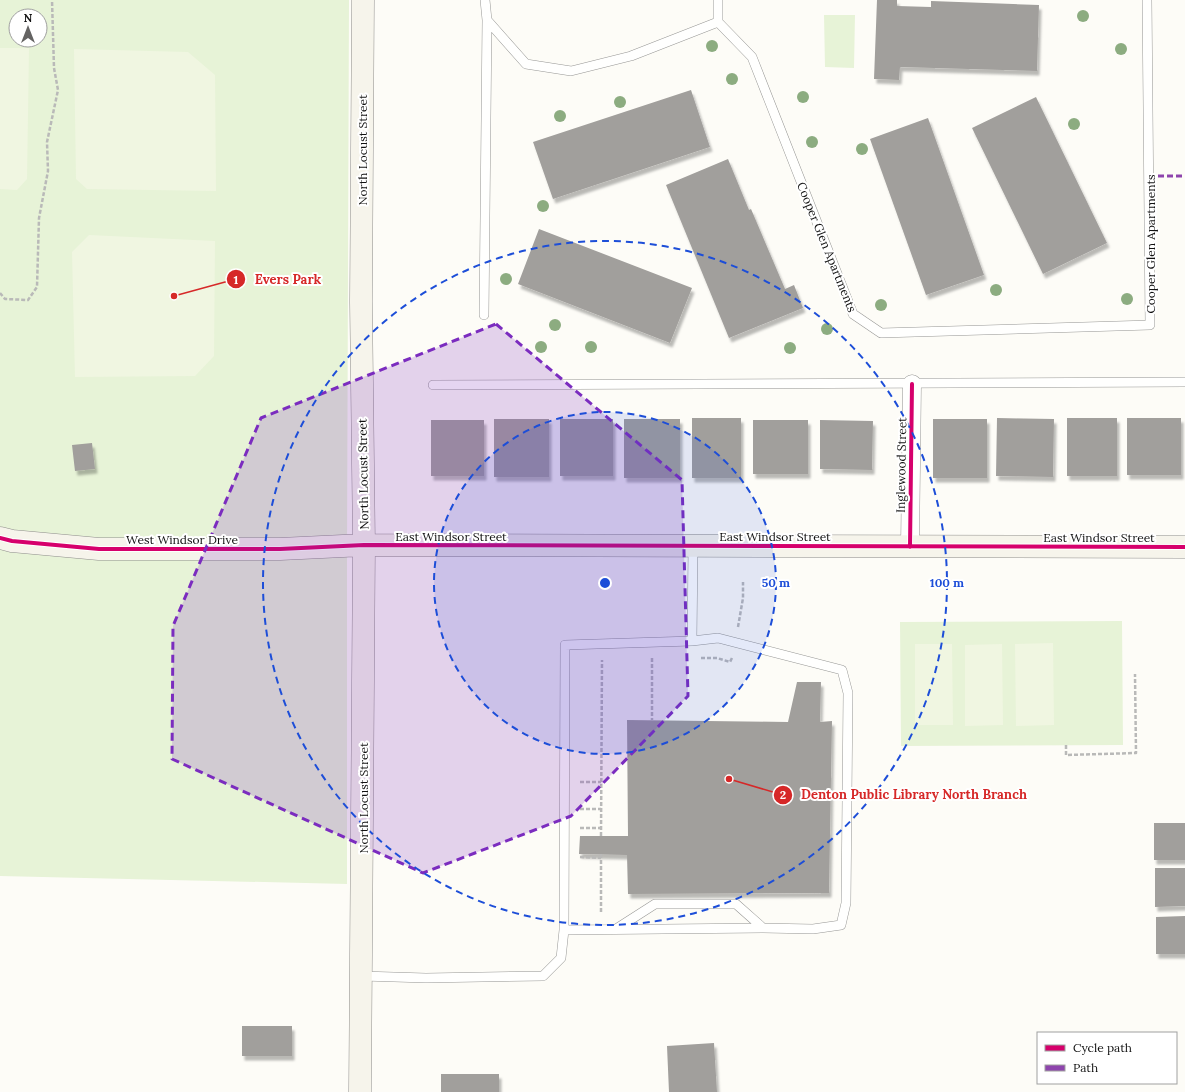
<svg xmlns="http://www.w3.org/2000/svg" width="1185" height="1092" font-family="Lora,serif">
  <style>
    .green { fill: #e7f3d7; fill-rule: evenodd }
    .pitch { fill: #f0f6e1 }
    .building { fill: #a19f9c; filter: url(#shadow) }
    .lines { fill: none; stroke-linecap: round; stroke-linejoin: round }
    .lane-casing { stroke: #979795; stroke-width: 10 }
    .street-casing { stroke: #979795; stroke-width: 19 }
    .secondary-casing { stroke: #8e8d8b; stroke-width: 23 }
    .path { stroke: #b9b9b8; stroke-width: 2.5; stroke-dasharray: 4 2; stroke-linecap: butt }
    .lane { stroke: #fffffe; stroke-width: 9 }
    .street { stroke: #fffffe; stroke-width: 18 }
    .secondary { stroke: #f6f4eb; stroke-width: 22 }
    .quiet { stroke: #8e44ad; stroke-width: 3; stroke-dasharray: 6 3; stroke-linecap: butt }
    .cycleway-casing { stroke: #fff; stroke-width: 6 }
    .cycleway { stroke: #d6006c; stroke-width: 4 }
    .tree { fill: #8cac80 }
    .marked { fill: #7b2cbf; fill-opacity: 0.2; stroke: #7b2cbf; stroke-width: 3; stroke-dasharray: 8 5; stroke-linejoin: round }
    .ring { fill: none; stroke: #1d4ed8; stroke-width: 2; stroke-dasharray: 7 5 }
    .labels { text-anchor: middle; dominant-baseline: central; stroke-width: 4; stroke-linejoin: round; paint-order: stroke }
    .street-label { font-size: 12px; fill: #111; stroke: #fff }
    .centre { fill: #1d4ed8; stroke: #fff; stroke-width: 2 }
    .ring-label { font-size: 12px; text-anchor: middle; font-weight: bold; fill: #1d4ed8; stroke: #fff; stroke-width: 4; stroke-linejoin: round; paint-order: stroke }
    .leader { fill: none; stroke: #d62828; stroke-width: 1.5 }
    .callout-dot { fill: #d62828; stroke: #fff; stroke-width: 1.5 }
    .mark-label { font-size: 12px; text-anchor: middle; font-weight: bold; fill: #fff }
    .callout-label { font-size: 13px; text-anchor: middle; font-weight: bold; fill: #d62828; stroke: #fff; stroke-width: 4; stroke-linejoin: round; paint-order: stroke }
  </style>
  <defs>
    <filter id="shadow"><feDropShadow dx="2.5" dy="4.5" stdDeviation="1" flood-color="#0004"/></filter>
  </defs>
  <rect width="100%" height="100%" fill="#fdfcf7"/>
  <path class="green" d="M0,0h349l-2,552v332l-347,-8zM16,16h24v24h-24z
    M824,15h31l-1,53 -29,-1z
    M1122,621l1,124 -222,1 -1,-124z"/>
  <path class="pitch" d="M0,48h29l-2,131 -10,11 -17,-1z
    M74,49l114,3 27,23 1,116 -129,-2 -11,-10z
    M89,235l126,6 -1,115 -19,20 -120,1 -3,-125z
    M1053,643l1,82 -38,1 -1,-82z
    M915,644h37l1,81h-38z
    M1002,644l1,81 -38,1v-81z"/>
  <path class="building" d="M877,0h20v6l34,1v-6l108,4 -2,66 -137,-4 -1,13 -25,-1z
    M691,90l19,57 -157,52 -20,-57z
    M1036,97l71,146 -64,31 -71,-146z
    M928,118l56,157 -58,20 -56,-156z
    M728,159l21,51 2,-1 34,80 9,-4 9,23 -74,30 -63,-153z
    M539,229l153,59 -22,55 -152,-59z
    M692,418h49v60h-49z
    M997,418l57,1 -1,58 -57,-1z
    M1067,418h50v58h-50z
    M1127,418h54v57h-54z
    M494,419h55v58h-55z
    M560,419h53v57h-53z
    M624,419h56v59h-56z
    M933,419h54v59h-54z
    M431,420h53v56h-53z
    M753,420h55v54h-55z
    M820,420l53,1 -1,49 -52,-1z
    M92,443l3,26 -20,2 -3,-26z
    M797,682h24l-1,40 12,-1 -3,172 -201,1 -1,-39 -48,-1 1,-18h48l-1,-116 161,2z
    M1154,823h31v37h-31z
    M1155,868h30v38l-30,1z
    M1185,916v38h-29v-37z
    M242,1026h50v30h-50z
    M714,1043l3,49h-48l-2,-46z
    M441,1074h58v18h-58z"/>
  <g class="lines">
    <g class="lane-casing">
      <path id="lane" d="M485,0l2,20 39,44 45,7 60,-15 87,-34 34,35 101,257 28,19 269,-8 -3,-325
        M718,22v-22
        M484,315l3,-295
        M433,385l752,-3
        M616,929l39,-25h81l27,24
        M564,930l199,-2 50,1 28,-4 5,-22 2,-210 -6,-23 -124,-32 -26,3
        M362,976l64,2 117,-2 18,-18 3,-28 1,-285 127,-4 1,-95"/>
    </g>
    <g class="street-casing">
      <path id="street" d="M910,547l2,-163"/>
    </g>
    <g class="secondary-casing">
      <path id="secondary" d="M0,538l12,3 87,8h181l84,-4 821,2
        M360,1092l4,-547 -3,-243 2,-302"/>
    </g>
    <path class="path" d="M0,293l5,6 23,1 9,-13 2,-69 9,-47 -1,-29 11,-52 -4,-22 -2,-68
      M738,627l5,-29v-16
      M652,658v62
      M701,658h16l13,4 2,-4
      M1066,745v10l70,-2 -1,-79
      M580,782h21
      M580,809h21
      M580,828h21
      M601,836l1,-176
      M601,854v59
      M580,857l21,1"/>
    <use href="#lane" class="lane"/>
    <use href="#street" class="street"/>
    <use href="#secondary" class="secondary"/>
    <path class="quiet" d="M1149,176h36"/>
    <g class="cycleway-casing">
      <path id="cycleway" d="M0,538l12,3 87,8h181l84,-4 821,2
        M910,547l2,-163"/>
    </g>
    <use href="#cycleway" class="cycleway"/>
  </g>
  <g class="tree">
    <circle cx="1083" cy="16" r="6"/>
    <circle cx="712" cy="46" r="6"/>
    <circle cx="1121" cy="49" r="6"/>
    <circle cx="732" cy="79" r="6"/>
    <circle cx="803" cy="97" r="6"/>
    <circle cx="620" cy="102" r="6"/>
    <circle cx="560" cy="116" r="6"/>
    <circle cx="1074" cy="124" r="6"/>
    <circle cx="812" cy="142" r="6"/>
    <circle cx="862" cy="149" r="6"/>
    <circle cx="543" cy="206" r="6"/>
    <circle cx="506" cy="279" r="6"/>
    <circle cx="996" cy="290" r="6"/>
    <circle cx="1127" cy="299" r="6"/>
    <circle cx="881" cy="305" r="6"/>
    <circle cx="555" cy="325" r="6"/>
    <circle cx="827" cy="329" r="6"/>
    <circle cx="541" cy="347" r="6"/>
    <circle cx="591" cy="347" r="6"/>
    <circle cx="790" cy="348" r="6"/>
  </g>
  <path class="marked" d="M496,324l186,156 6,216 -117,120 -148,57 -251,-114 1,-133 88,-208z"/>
  <circle cx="605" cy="583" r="171" fill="#1d4ed8" fill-opacity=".12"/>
  <g class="ring">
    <circle cx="605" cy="583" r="171"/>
    <circle cx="605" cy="583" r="342"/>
  </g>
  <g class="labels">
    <g class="street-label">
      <text transform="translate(362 150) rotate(-90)">North Locust Street</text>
      <text transform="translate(1150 244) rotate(-90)">Cooper Glen Apartments</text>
      <text transform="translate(827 247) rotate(68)">Cooper Glen Apartments</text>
      <text transform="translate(901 465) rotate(-89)">Inglewood Street</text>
      <text transform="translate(363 474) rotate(-91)">North Locust Street</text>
      <text x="451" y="536">East Windsor Street</text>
      <text x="775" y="536">East Windsor Street</text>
      <text x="1099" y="537">East Windsor Street</text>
      <text x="182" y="539">West Windsor Drive</text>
      <text transform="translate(363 798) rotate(-90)">North Locust Street</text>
    </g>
  </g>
  <circle cx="605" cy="583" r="6" class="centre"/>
  <g class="ring-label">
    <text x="776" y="587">50 m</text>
    <text x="947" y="587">100 m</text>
  </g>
  <path class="leader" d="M174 296L236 279M729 779L783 795"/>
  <g class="callout-dot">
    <circle cx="174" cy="296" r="4"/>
    <circle cx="729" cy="779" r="4"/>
    <circle cx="236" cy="279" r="10"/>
    <circle cx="783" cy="795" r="10"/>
  </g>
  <g class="mark-label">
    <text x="236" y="284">1</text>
    <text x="783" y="799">2</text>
  </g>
  <g class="callout-label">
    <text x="288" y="284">Evers Park</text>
    <text x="914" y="799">Denton Public Library North Branch</text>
  </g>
  <rect x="1037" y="1032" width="140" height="52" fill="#ffffff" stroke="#a0a0a0"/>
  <rect x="1045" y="1045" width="20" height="6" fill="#d6006c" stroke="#a0a0a0"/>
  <text x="1073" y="1052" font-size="12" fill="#111111">Cycle path</text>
  <rect x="1045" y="1065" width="20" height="6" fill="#8e44ad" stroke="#a0a0a0"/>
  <text x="1073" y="1072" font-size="12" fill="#111111">Path</text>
  <g transform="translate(28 28)"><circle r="19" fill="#ffffff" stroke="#a0a0a0"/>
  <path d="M0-3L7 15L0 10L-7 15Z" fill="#646362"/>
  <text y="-6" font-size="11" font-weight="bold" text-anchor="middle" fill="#111111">N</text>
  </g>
</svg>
